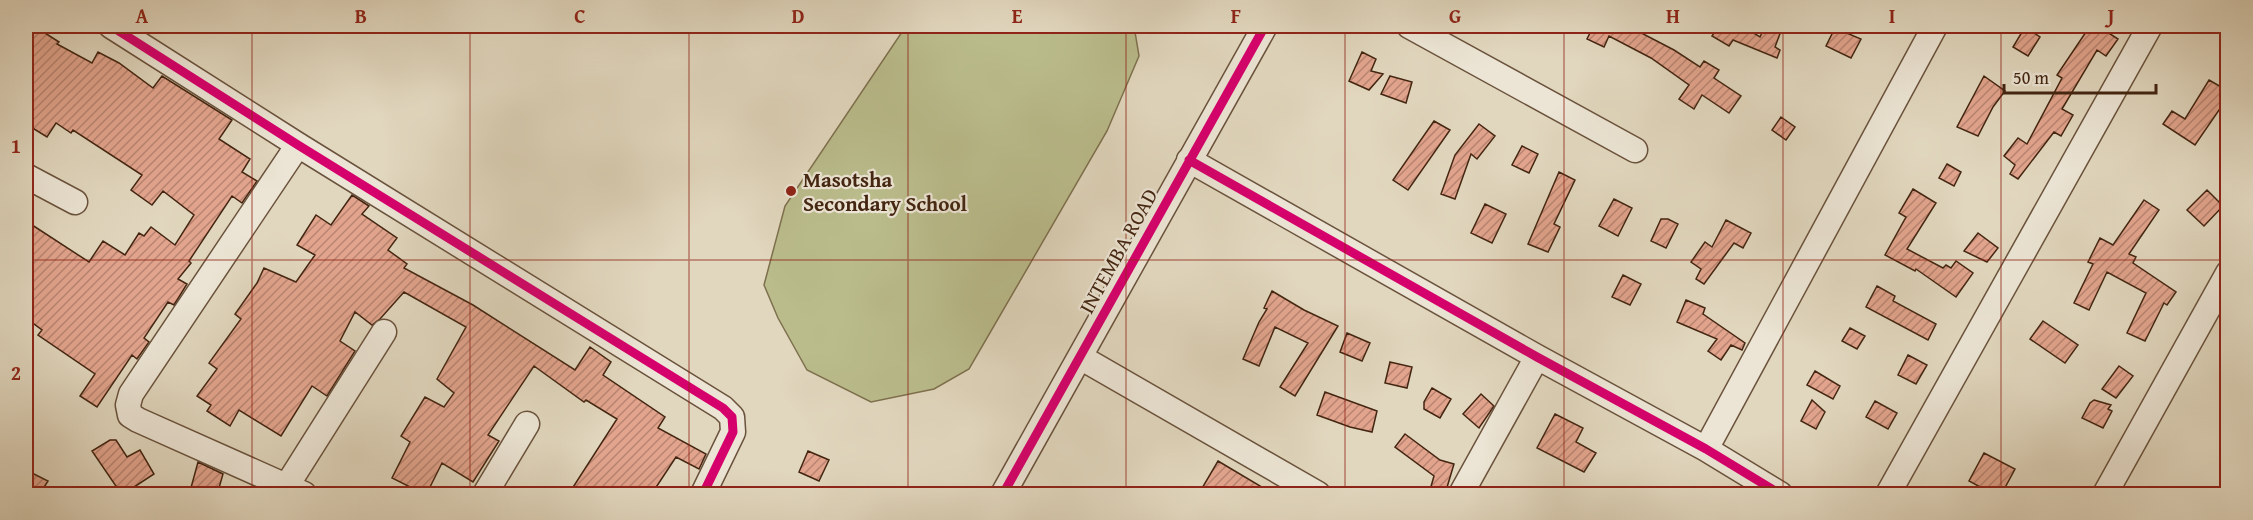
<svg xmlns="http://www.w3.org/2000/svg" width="2253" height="520" font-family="'Gentium Book Plus',serif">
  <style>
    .park { fill: #babc8c; stroke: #7e704e; stroke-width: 1.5 }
    .building { fill: url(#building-hatch); stroke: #432511; stroke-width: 1.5 }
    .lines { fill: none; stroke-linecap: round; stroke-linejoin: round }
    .minor-casing { stroke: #6a523c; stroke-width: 27 }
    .minor { stroke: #ece5d5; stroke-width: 24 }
    .cycleway-casing { stroke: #ece5d5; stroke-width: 13 }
    .cycleway { stroke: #d6006c; stroke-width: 9 }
    .grid { fill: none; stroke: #8f2418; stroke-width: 1.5; stroke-opacity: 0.55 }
    .poi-dot { fill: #8f2418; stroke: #ece5d5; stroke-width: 2 }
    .labels { text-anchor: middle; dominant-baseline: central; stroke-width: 4.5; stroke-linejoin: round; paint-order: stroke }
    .poi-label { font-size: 21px; font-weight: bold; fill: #432511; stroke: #ece5d5; text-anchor: start }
    .street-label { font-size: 21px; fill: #432511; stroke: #ece5d5 }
    .neatline { fill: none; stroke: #8f2418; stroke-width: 2 }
    .grid-label { font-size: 20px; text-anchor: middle; font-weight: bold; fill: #8f2418 }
  </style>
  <defs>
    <pattern id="building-hatch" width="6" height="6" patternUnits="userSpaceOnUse" patternTransform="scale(1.5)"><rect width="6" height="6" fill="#e2a48d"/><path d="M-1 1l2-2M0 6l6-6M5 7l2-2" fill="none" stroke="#b98572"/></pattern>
  </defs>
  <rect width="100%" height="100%" fill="#e1d7be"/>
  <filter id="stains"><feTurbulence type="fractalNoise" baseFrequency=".00333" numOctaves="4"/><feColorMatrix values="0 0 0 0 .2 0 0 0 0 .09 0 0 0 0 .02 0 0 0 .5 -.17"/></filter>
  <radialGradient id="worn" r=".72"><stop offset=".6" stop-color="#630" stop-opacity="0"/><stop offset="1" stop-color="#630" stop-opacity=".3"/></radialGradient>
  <path class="park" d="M906,26h228l5,30 -32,75 -138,238 -35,20 -63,13 -64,-32 -29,-52 -14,-33 21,-79z"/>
  <path class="building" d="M26,26h8l25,16 -2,2 35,19 6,-11 21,11 34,25 9,-12 70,44 -13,19 31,20 -8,13 15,9 -15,22 -10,-7 -43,65 2,2 -13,16 9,5 -13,21 -6,-3 -24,36 5,4 -12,17 -5,-4 -35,52 -17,-11 15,-22 -57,-39 4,-5 -16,-12v-97l63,41 14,-21 22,14 14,-22 5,3 7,-9 24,18 19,-30 -31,-24 -11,14 -21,-15 11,-15 -69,-45 -2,3 -15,-10 -9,14 -21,-13z
    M1590,26h38l46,24 26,17 4,-6 15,9 -5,8 27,18 -12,17 -27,-18 -8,14 -15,-10 10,-14 -38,-27 -42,-22 -5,11 -17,-8 6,-12z
    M1698,26h44l18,11 5,-11h2l14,5 -6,16 5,3 -3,8 -44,-18 -4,6 -17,-10 2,-3z
    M2090,26h8l20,13 -12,17 -9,-6 -35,59 11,6 -12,21 -7,-4 -36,47 -8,-5 5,-9 -11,-9 14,-18 9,6 35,-66 -5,-3z
    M2025,27l15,10 -12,19 -15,-9z
    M1835,28l26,11 -10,19 -25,-12z
    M1362,52l14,7 -5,12 12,3 -14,16 -20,-9z
    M1390,76l22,6 -6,21 -25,-9z
    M1984,76l21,15 -12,16 -15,29 -21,-9z
    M2209,80l19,11v6l-33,48 -32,-21 9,-13 13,8z
    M1781,117l14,10 -9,13 -14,-10z
    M1434,121l16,9 -42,60 -15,-10z
    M1479,124l16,12 -18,23 -6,-5 -16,45 -14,-5 14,-39z
    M1522,146l16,8 -9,19 -17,-8z
    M1947,164l14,8 -7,14 -15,-8z
    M1559,172l16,8 -21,44 6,3 -12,25 -20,-8z
    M1913,189l23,14 -29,46 36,19 3,-3 5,3 5,-7 17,12 -17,24 -40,-28 -1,2 -30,-16 21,-38 -7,-4z
    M2207,190l16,16 -19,20 -17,-16z
    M352,195l17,11 -7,8 35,24 -9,12 19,14 -3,4 69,37 102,65 15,-23 21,15 -8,13 62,42 -7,11 48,26 -7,15 -23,-12 -25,38h-83l49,-76 -31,-19 -2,2 -50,-36 -46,69 11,6 -26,41 -31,-19 -16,32 -34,-17 18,-36 -9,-6 24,-39 19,10 10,-14 -17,-14 29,-52 -62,-35 -24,27 -8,6 -17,-13 -15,29 15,10 -28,45 -15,-10 -31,50 -42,-26 -9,16 -23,-15 4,-6 -14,-9 20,-27 -8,-6 32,-44 -6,-5 22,-31 7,-15 32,14 19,-27 -18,-10 19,-30 15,10z
    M1614,199l18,9 -14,28 -19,-10z
    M2144,200l15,10 -30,44 7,3 -3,6 43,29 -9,13 -3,-2 -19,38 -18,-8 19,-40 -39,-21 -18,38 -15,-7 19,-39 -5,-2 12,-24 13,7z
    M1485,204l21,10 -14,29 -21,-10z
    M1661,219h7l10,5 -12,24 -15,-7z
    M1726,220l25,13 -8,15 -9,-5 -30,41 -8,-5 5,-10 -10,-7 14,-20 7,5z
    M1978,233l20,15 -11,14 -23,-11z
    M1623,275l18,9 -11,21 -18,-8z
    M1877,286l18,10 -2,5 43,23 -8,16 -62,-33z
    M1272,291l32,19 34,16 -43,70 -15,-9 28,-44 -33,-16 -16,39 -16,-7 16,-37 8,-13 -3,-1z
    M1686,300l19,8 -2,6 42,29 -3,7 -11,-5 -10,15 -13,-9 9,-12 -40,-17z
    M2043,321l35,24 -13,18 -35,-24z
    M1850,328l15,8 -8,13 -15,-8z
    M1347,333l23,10 -8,18 -22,-9z
    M1908,355l19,10 -11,19 -18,-9z
    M1390,362l22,5 -5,21 -22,-5z
    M2119,366l14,10 -17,22 -14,-9z
    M1815,371l25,15 -7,13 -26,-14z
    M1432,388l19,11 -11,19 -16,-9v-7z
    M1325,392l52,19 -5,21 -22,-5 -33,-12z
    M1481,394l13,12 -15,22 -16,-14z
    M1812,400l13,12 -9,17 -15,-8z
    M2094,400l17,5 -3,4 4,2 -9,17 -21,-10 8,-15z
    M1875,401l22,12 -9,16 -22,-12z
    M1555,414l28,14 -7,14 20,11 -12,19 -47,-24z
    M1405,434l35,26 14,4 -9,30 -15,-4 4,-14 -39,-29z
    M110,440h6l11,17 13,-7 14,24 -32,21 -30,-44z
    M808,451l21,9 -10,21 -20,-9z
    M1984,453l31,16 -14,26h-6l-26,-14z
    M1218,461l57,34h-77z
    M198,462l25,12 -6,21h-28z
    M26,470l22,11 -9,14h-13z"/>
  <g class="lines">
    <g class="minor-casing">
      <path id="minor" d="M111,26l187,119 425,263 9,9 1,15 -30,62
        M1409,26l226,124
        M298,145l-167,249 -3,11 2,10 8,5 166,74
        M1189,160l348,197 169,92 74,45
        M26,176l49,26
        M1080,357l238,137
        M1706,449l229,-423
        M286,487l98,-155
        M485,494l42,-70
        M1003,494l262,-468
        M1461,494l76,-137
        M1888,494l262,-468
        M2105,494l123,-221"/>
    </g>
    <use href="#minor" class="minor"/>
    <g class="cycleway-casing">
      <path id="cycleway" d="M111,26l187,119 425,263 9,9 1,15 -30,62
        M1189,160l348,197 169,92 74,45
        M1003,494l262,-468"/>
    </g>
    <use href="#cycleway" class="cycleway"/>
  </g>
  <path class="grid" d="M252,26v468M470,26v468M689,26v468M908,26v468M1126,26v468M1345,26v468M1564,26v468M1783,26v468M2001,26v468M26,260h2202"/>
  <circle class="poi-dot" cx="791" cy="191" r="6"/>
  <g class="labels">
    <g class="poi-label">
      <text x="803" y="179">Masotsha<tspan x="803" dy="24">Secondary School</tspan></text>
    </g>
    <g class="street-label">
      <text transform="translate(1118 251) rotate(-61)">INTEMBA ROAD</text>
    </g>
  </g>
  <rect width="2253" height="520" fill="none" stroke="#e1d7be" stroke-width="66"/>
  <path d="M2004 84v9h152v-9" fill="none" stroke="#432511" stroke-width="3"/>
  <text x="2013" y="84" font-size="18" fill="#432511" stroke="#ece5d5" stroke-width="4.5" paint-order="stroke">50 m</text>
  <rect x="33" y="33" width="2187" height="454" class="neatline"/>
  <g class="grid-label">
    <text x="142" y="23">A</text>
    <text x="361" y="23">B</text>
    <text x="580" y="23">C</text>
    <text x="798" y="23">D</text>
    <text x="1017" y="23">E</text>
    <text x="1236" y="23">F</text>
    <text x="1455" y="23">G</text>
    <text x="1673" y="23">H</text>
    <text x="1892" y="23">I</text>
    <text x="2111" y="23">J</text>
    <text x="16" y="153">1</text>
    <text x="16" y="380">2</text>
  </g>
  <rect width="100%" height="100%" filter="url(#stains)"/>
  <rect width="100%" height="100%" fill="url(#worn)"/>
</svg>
